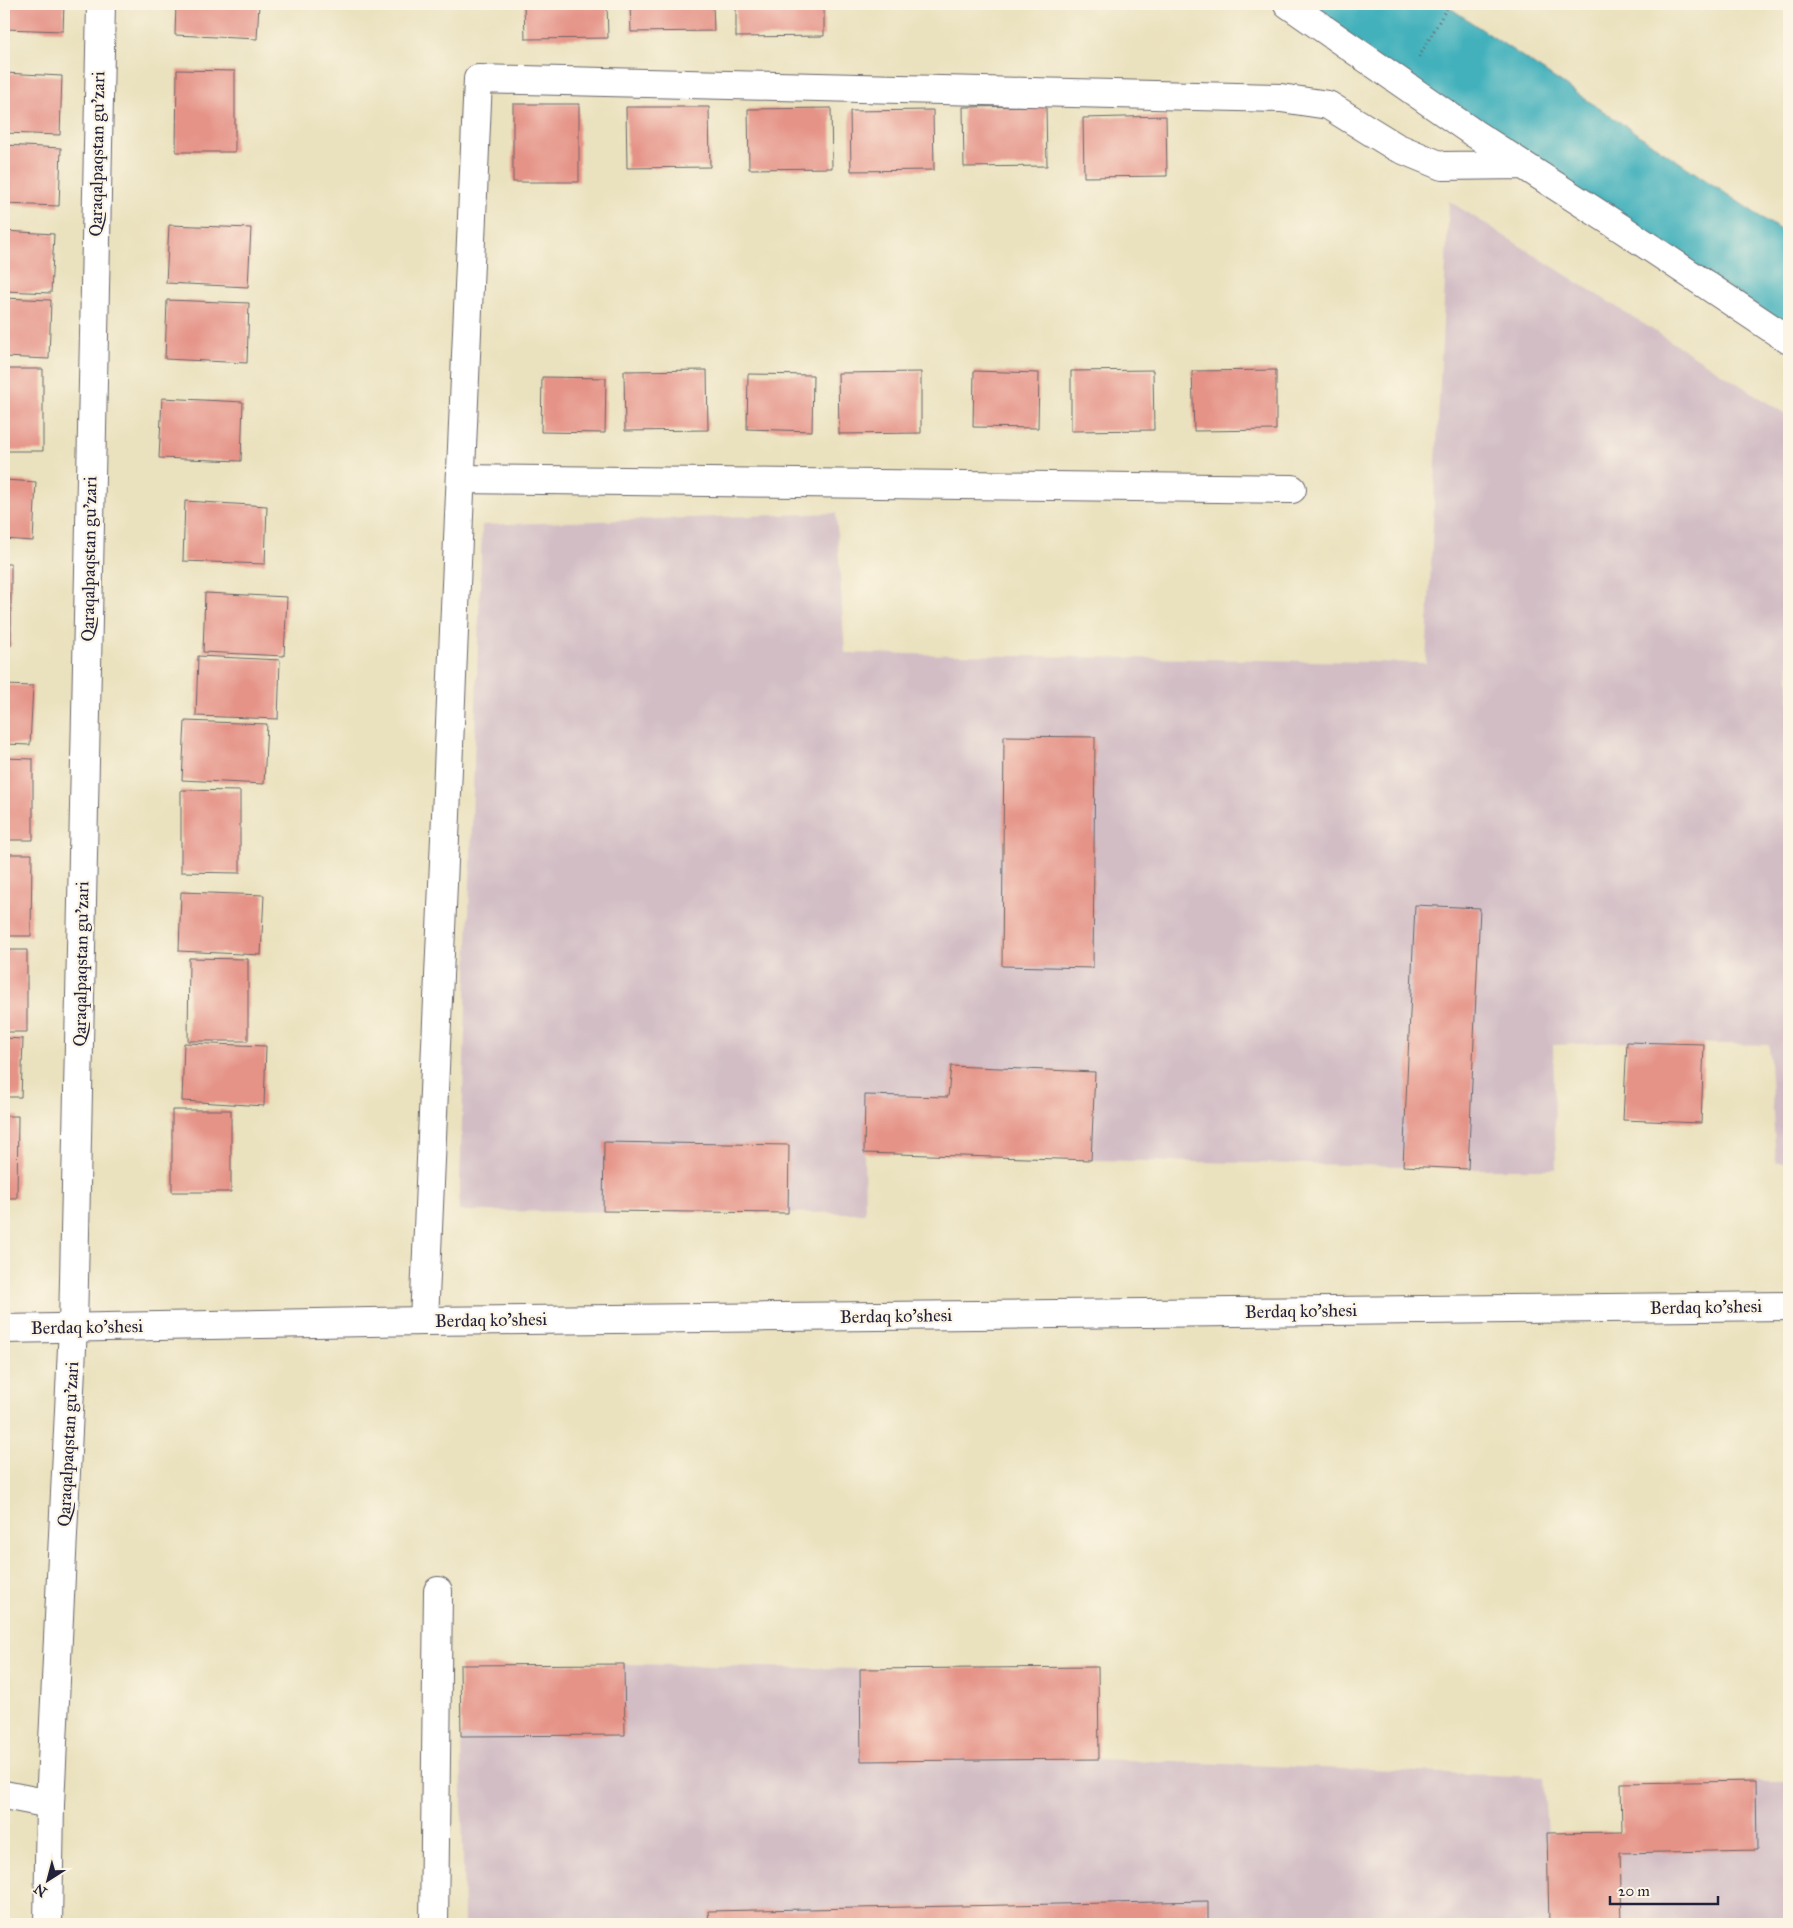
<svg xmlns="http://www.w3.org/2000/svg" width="1793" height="1928" font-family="'IM FELL Great Primer',serif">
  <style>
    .industrial { fill: #d2bdc5 }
    .water { fill: #42b1bc; stroke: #326a7c }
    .building { fill: #e59387 }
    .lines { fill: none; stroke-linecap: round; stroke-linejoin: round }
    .minor-casing { stroke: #686569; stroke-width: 30 }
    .major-casing { stroke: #686569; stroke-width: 30 }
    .path { stroke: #686569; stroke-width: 3; stroke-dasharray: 1 4; stroke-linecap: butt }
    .minor { stroke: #fff; stroke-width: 28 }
    .major { stroke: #fff; stroke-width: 28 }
    .labels { text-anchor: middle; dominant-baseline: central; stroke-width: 4.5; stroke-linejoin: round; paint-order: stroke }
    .street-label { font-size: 18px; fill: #22223b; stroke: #fcf5e5 }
  </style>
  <rect width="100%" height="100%" fill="#fcf5e5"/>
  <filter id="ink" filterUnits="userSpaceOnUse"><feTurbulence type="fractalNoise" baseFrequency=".02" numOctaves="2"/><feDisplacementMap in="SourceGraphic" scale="10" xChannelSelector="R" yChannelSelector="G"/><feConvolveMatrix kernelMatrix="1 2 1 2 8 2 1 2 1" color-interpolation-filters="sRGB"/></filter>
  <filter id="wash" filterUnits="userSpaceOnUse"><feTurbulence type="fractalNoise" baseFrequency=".0096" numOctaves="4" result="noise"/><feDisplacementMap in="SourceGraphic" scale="20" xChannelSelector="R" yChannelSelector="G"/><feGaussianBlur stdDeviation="1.12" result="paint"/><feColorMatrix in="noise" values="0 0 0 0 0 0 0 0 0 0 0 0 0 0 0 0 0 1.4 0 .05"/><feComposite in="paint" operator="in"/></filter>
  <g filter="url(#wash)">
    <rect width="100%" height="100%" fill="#eae1be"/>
    <path class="industrial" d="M1449,201l340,215v747h-13l-7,-118 -142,-3 -74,3 3,124h-88l11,-261 -64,-3 -12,261 -312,-6 -227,-7 1,60 -406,-2 23,-686 354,-12 9,140 581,10z
      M624,1664l236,5 1,92 238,-2 444,18 4,56 2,91h-1085l-3,-188 163,-1z
      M1756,1781h33v143h-167l-2,-71 137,-3z"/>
    <path class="water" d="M1288,4h156l345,232v91z"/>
    <g id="blocks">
      <path class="building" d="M4,4h60l-1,27 -59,-2z
        M176,4h83l-2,35 -82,-4z
        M524,4h83l1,34 -83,1z
        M630,4h83l1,27 -83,1z
        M736,4h88v32l-88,1z
        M177,70l58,1v81h-59z
        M4,73l58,3 -2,59 -56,-2z
        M513,104h66v78h-66z
        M1046,106l1,60 -83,1 -1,-60z
        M626,107h83l1,60 -83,1z
        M831,108l1,60 -83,1 -1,-60z
        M933,110l1,60 -83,1 -1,-60z
        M1166,116l1,60 -83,1 -1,-59z
        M4,145l57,3 -2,58 -55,-2z
        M169,225l82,3 -3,59 -82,-4z
        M4,231l50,3 -3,59 -47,-2z
        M4,298l47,2 -2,59 -45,-2z
        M167,300l82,3 -2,60 -82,-4z
        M4,369h39v82h-39z
        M707,370l1,60 -83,1 -1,-60z
        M1153,370l1,60 -83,1v-60z
        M1276,370v60l-82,1 -2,-60z
        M974,371l65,2 -1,55 -65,-1z
        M921,372v61l-82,1 -1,-61z
        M748,374l65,1 -1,56 -65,-2z
        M542,377l64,1 -1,55 -64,-1z
        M162,398l81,4 -2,59 -82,-3z
        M4,480l32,2 -3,59 -29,-2z
        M185,501l82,5 -2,58 -82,-3z
        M4,564h7v82h-7z
        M205,593l82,4 -3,59 -81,-4z
        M198,656l82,4 -2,59 -82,-3z
        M4,685l29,1 -3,59 -26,-1z
        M185,721l82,3 -3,60 -82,-4z
        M1004,736l91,1 -2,231 -91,-2z
        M4,758l29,1v81h-29z
        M181,790l59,1v82l-59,-1z
        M4,854h28l-1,82h-27z
        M181,892l83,3 -3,60 -82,-4z
        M1415,905l65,3 -12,261 -65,-3z
        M4,950h23v82h-23z
        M189,958l59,1v82h-60z
        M4,1038l19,1 -2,58h-17z
        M1627,1042l77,2 -3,79 -78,-3z
        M184,1043l82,3 -2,60 -82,-5z
        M951,1066l144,6 -4,88 -227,-7 1,-58 83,2z
        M172,1110h59v82h-59z
        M4,1116h14l-1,82h-13z
        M604,1142l185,3 -1,68 -185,-2z
        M624,1664l1,71 -164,1 -1,-71z
        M1098,1667l1,92 -238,2 -1,-92z
        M1756,1781l1,69 -137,3 2,71h-73l-2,-91 75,-1 -1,-49z
        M1208,1901v23h-499l-1,-13z"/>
    </g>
  </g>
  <g filter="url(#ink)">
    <use href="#blocks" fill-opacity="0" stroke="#686569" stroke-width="1"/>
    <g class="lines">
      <g class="minor-casing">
        <path id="minor" d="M1288,4l187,130 146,94 168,112
          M461,479l831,10
          M424,1321l54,-1242 803,19 47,7 68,42 46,19 81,-1
          M4,1795l46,9
          M48,1924l2,-120 23,-477 28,-1323
          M434,1924l4,-333"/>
      </g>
      <g class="major-casing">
        <path id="major" d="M4,1329l420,-8 1365,-15"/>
      </g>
      <path class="path" d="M1419,57l30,-53"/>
      <use href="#minor" class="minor"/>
      <use href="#major" class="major"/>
    </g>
  </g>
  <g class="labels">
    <g class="street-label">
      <text transform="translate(97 154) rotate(-89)">Qaraqalpaqstan gu'zari</text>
      <text transform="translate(89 559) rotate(-89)">Qaraqalpaqstan gu'zari</text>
      <text transform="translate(81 964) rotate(-89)">Qaraqalpaqstan gu'zari</text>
      <text transform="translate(1706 1307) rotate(-1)">Berdaq ko'shesi</text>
      <text transform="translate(1301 1311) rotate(-1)">Berdaq ko'shesi</text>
      <text transform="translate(896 1316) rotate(-1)">Berdaq ko'shesi</text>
      <text transform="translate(491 1320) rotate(-1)">Berdaq ko'shesi</text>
      <text transform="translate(87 1327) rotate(-1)">Berdaq ko'shesi</text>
      <text transform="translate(68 1444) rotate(-87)">Qaraqalpaqstan gu'zari</text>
    </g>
  </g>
  <rect width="1793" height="1928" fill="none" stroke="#fcf5e5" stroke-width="20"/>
  <g transform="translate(48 1880) rotate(216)" stroke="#fcf5e5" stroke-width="4" paint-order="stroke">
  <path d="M0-4L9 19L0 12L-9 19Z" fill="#22223b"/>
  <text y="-8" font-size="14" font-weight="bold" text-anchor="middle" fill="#22223b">N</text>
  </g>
  <path d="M1610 1896v8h108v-8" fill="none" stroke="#22223b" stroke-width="2.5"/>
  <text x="1618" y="1896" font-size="15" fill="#22223b" stroke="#fcf5e5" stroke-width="4" paint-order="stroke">20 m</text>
</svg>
